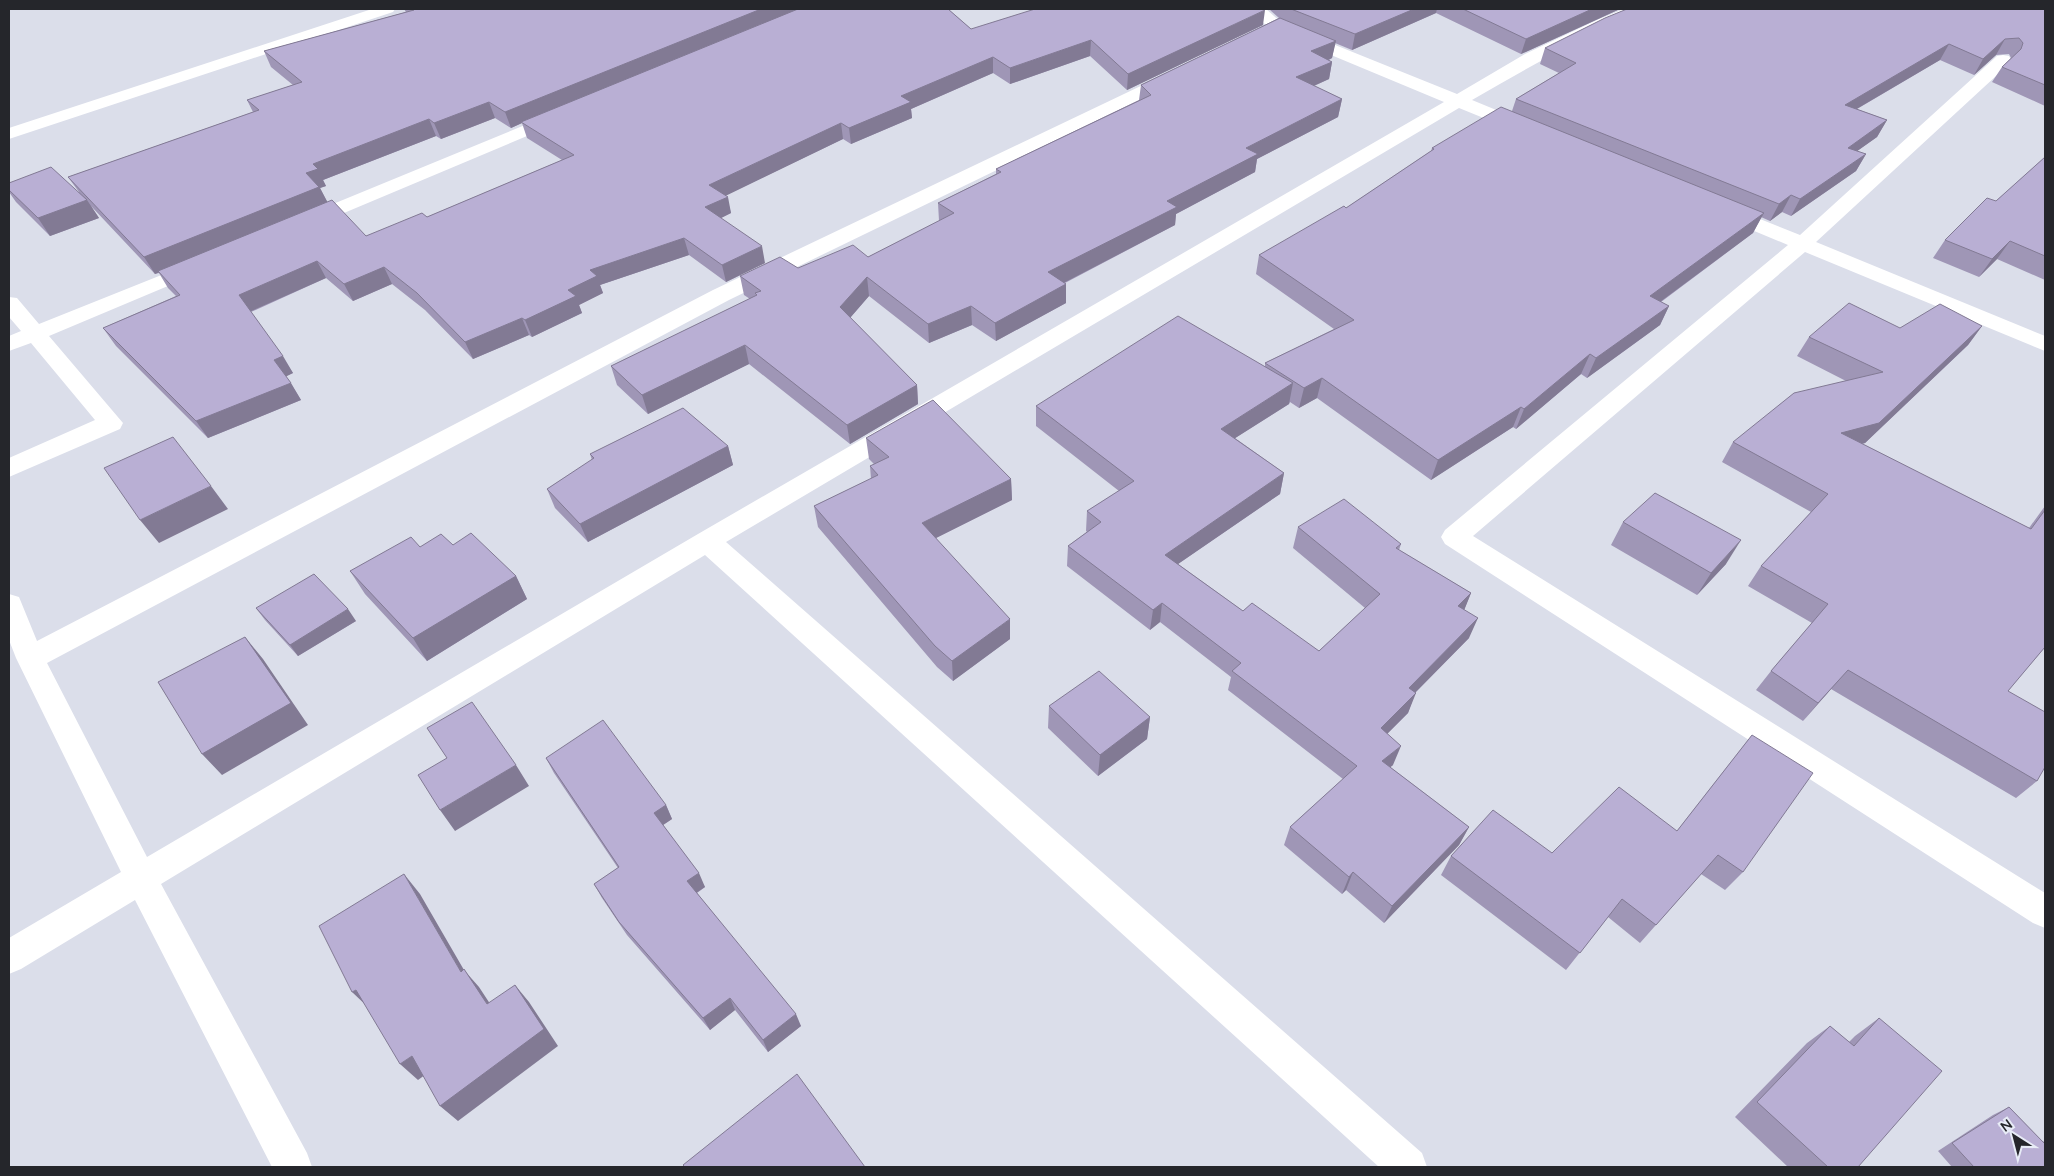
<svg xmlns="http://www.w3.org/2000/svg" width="2054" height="1176" font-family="'Nunito Sans',sans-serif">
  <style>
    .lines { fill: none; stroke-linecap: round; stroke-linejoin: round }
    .minor { fill: #fff; fill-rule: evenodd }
    .wall { fill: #9f96b6; fill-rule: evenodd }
    .shaded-wall { fill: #827a94 }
    .building { fill: #b9afd4; stroke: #827a94 }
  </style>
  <rect width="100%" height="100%" fill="#dbdeea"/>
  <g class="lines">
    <path class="minor" d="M372,9h23l-2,3 -384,127v-11z
      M1249,9h17l17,15 174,70 68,-40 72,-34 27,-11h22l-2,3c-61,25 -116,55 -172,88l58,24 3,4 -3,4 -6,1 -6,-1 -59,-24 -733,434 696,611 5,14h-48l-674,-612 -544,329 146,269 5,14h-40l-137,-267 -114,69 -12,5v-36l112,-66 -105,-214 -7,-18v-46l10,3 18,44 676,-351 455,-217 6,-1 6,1 3,4 -3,4 -451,219 -682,363 100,194 551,-323 746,-432 -173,-72z
      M2003,55l6,1 2,4 -2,4 -193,178 229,94v15l-240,-99 -332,284 572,357v35l-12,-5 -588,-379 -4,-7 4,-7 343,-285 -72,-30 -3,-4 3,-4 7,-2 7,2 70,28 197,-179z
      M559,111l6,1 3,4 -3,4 -252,106 -7,2 -7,-2 -3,-4 3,-4z
      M199,260l7,2 4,4 -4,4 -157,66 74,87 -3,6 -111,48v-19l86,-38 -64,-77 -22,8v-15l12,-5 -12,-14v-20l8,1 22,26z"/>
  </g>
  <path class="wall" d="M404,9h544l23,20 292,-4 -136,65 -37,-34 -80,28 -17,-11 -82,36 1,9 -61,26 -8,-5 -117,56 5,18 -10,5 44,45 -39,19 -37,-27 -89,30 3,8 -24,12 3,8 -50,24 -3,-2 -56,24 -48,-49 -33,-26 -39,17 -27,-23 -75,34 42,61 -7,3 15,24 -93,38 -92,-92 -13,-18 73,-32 -8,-8 -9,-15 -4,1 -64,-68 8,12 -49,18 -34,-34 -7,-10v-9l70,9 -11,-15 185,-65 -6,-12 46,-15 -22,-18 -7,-16 142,-39zM495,118l16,10 11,-5 5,15 35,22 -135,57 -61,19 -39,-34 -7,-14 6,-2 -3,-6 113,-44 5,3z
    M1269,9h351l-99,45 -85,-41 -84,37 -17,-7 -3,15 -3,2 3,2 -3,17 -15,7 28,13 -4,18 -81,42 -2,13 -79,42 -1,11 -110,58 1,1v19l-70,38 -24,-16 -43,18 -60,-47 -19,22 67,67 1,19 -68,40 -101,-80 -101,50 -31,-29 -6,-19 139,-67 -6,-4 -4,-19 58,-8 70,-11 71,-36 -1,-18 58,-29v-5l143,-69 2,-15 138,-67z
    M2045,9v97l-53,-24 10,-15 9,-9 -2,-4 -13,1 -22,20 -34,-15 -83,49 30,11 -10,17 -20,14 9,3 -10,17 -65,45 -9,-4 -12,9 -9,-4 -8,16 -92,69 8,4 -9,19 -73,53 -6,-4 -65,55 -3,-2 -82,53 -114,-82 -18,10 -9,-6 -1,2 -54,34 49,35 -4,21 -102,70 65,47 76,40 46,-43 -72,-60 5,-21 103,17 -2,6 72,43 -7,17 5,28 -54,55 -7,20 -21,21 6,31 -3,2 79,60 -10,18 -75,78 -38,-33 -4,4 -58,-49 6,-18 53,-48 -115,-89 3,-13 -71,-55 -10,8 -83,-64 1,-20 19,-14 -1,-1 1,-20 32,-20 -83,-65v-20l229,-40v-3l69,-34 -78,-55 3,-19 87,-47 85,-57 1,-3 80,-37 4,-12 43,-26 -19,-9 5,-16z
    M2045,157v123l-48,-21 -18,18 -46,-19 12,-18 51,-39z
    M1982,326l-14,19 -103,98 -3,1 167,84 16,-22v141l-37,44 29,90 -21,17 -185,-109 -28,32 -47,-31 15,-19 41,-48 -64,-37 13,-20 50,-54 -89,-50 11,-20 113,-61 -49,-25 12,-19 91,-9z
    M866,438l145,41 1,21 -76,38 74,101 -57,42 -16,-14 -119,-140 -4,-21 57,-27 -1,-13 4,-2 -5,-5z
    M728,446l5,19 -145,77 -33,-34 -8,-19 45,-29 -2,-6z
    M1623,522l103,42 -29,31 -86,-50z
    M420,547l96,29 11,23 -100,62 -62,-67 -15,-23z
    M256,608l100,13 -58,35 -33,-36z
    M1049,706l101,11 -3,22 -49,37 -50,-48z
    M1752,735l-9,137 -18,18 -24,-16 -61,69 -32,-26 -42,53 -125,-95 10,-19 101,-3 125,-22z
    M546,758l120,47 6,14 -9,6 42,62 -8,6 104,133 -33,26 -33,-42 -25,20 -83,-95 -25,-37 -8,-14 24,-16 -64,-95z
    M1879,1018l-21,149h-70l-53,-50 72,-74 23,-17 19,16 6,-6z
    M2009,1107l34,35 2,-2v27h-93l-14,-16 55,-36z"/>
  <path class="shaded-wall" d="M761,9h40l-280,113 1,1 -11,5 -6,-16z
    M1414,9h23l-1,4 -84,37 3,-16z
    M1592,9h28l-99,45 5,-15z
    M1265,10l-2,15 -136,65 1,-16z
    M2005,39l-9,16 -22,20 9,-16z
    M1091,40l-1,16 -80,28v-16z
    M1336,41l-4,17 -24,11 3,-18z
    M1949,44l-9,16 -104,61 9,-16z
    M993,57v16l-82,36 1,9 -61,26 -2,-16 52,-32z
    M1332,62l-3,17 -36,16 3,-18z
    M1342,99l-4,18 -81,42 -2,13 -79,42 -1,11 -127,66v-19l198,-124z
    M489,102l6,16 -54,21 -7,-16z
    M429,119l7,17 -113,44 3,6 -6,2 8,15 -173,71 -11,-17 162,-84 7,-9z
    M1887,120l-10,17 -38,27 9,-16z
    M841,123l2,16 -130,63 -4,-17z
    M1866,154l-10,17 -65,45 9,-17z
    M1791,195l-9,17 -12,9 9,-17z
    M728,197l3,16 -22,11 -4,-17z
    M87,200l12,18 -49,18 -12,-18z
    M1764,213l-11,20 -112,83 9,-20z
    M684,238l5,17 -89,30 3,8 -24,12 3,8 -50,24 -7,-17 43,-30 22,-20z
    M2010,241l-13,18 -18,18 13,-18z
    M762,246l3,17 -39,19 -4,-17z
    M317,261l9,17 -77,34 -10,-17z
    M384,267l8,17 -39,17 -9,-17z
    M867,277l2,19 -26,30 -3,-19z
    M1066,284v19l-70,38 -1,-18z
    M971,306l1,19 -43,18 -1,-19z
    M1669,306l-9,19 -73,53 9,-20z
    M522,318l7,17 -56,24 -8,-17z
    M1982,326l-14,19 -103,98 -37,9 13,-19z
    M745,345l4,19 -101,50 -6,-19z
    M1590,354l-9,20 -65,55 8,-20z
    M283,356l10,17 -8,4 -11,-17z
    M1322,378l-5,20 -18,10 5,-20z
    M291,383l10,17 -93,38 -12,-17z
    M1293,383l-4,21 -71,45 3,-20z
    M917,385l1,19 -68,40 -3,-19z
    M1521,407l-8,20 -82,53 7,-20z
    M728,446l5,19 -145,77 -8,-18z
    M1284,473l-4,21 -118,81 3,-20z
    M1011,479l1,21 -88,44 -2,-21z
    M211,486l17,23 -69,34 -19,-23z
    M1741,540l-15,24 -29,31 14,-22z
    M516,576l11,23 -100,62 -14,-23z
    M1471,593l-8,20 -5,-7z
    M1162,603l-2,19 -10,8 3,-20z
    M348,609l8,12 -58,35 -8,-11z
    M1478,618l-9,20 -68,69 8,-19z
    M1010,619v20l-57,42 -1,-20z
    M245,637l18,22 45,66 -86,50 -20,-21z
    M1848,670l-17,19 -28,32 15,-18z
    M1416,693l-8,20 -34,34 7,-19z
    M1150,717l-3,22 -49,37 2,-21z
    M1401,746l-8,19 -18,15 7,-19z
    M516,765l13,21 -74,45 -15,-21z
    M666,805l6,14 -12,8 -6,-14z
    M1469,827l-10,18 -75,78 8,-17z
    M1353,872l-7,18 -4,4 7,-17z
    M699,873l6,14 -12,8 -6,-14z
    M404,874l16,20 44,76 15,17 23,35 -41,-50z
    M515,985l14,17 29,44 -100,75 -18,-15z
    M356,990l15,20 -19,-18z
    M730,998l5,12 -25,20 -7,-12z
    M796,1014l5,12 -33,26 -5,-12z
    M412,1056l17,16 -11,8 -18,-16z"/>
  <path class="building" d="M412,9h349l-256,103 -16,-10 -55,21 -5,-4 -116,45 5,5 -12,4 13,14 -175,70 -76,-80 191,-67 -12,-10 55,-18 -38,-31 150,-41z
    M798,9h150l23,20 64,-20h229l1,1 -137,64 -37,-34 -81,28 -17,-11 -92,39 10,6 -62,26 -8,-5 -132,62 19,12 -23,10 57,39 -40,19 -38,-27 -94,32 7,6 -29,14 8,6 -51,24 -3,-2 -57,24 -48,-49 -33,-26 -40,17 -27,-23 -78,34 44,61 -9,4 17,23 -95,38 -93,-93 77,-33 -22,-24 174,-71 34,36 56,-23 5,4 147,-62 -53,-33z
    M1291,9h123l-59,25z
    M1463,9h129l-66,30z
    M1627,9h418v76l-43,-18 19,-18 2,-6 -4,-5 -14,1 -22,20 -34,-15 -104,61 42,15 -39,28 18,6 -66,45 -9,-4 -12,9 -263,-105 60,-36 -31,-15 60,-30z
    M1280,18l56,23 -25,10 21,11 -36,15 46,22 -96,49 12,6 -91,47 10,6 -129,65 18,12 -71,39 -24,-17 -43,18 -61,-47 -27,30 77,78 -70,40 -102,-80 -103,50 -31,-29 146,-71 -2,-2 6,-2 -21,-15 40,-19 18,11 55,-23 15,12 86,-44 -16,-10 63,-31 -5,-3 155,-74 -10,-10z
    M1501,107l263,106 -114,83 19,10 -73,52 -6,-4 -66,55 -3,-2 -83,53 -116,-82 -18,10 -39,-25 89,-43 -95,-65 85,-49 2,2 88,-59 -2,-1z
    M2045,157v99l-35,-15 -18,18 -47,-19 42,-42 9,3z
    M51,167l36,33 -49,18 -29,-28v-7z
    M1849,303l51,25 40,-24 42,22 -103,97 -38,10 190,96 14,-19v137l-37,44 37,21v55l-8,14 -189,-111 -30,33 -47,-32 57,-67 -67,-38 67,-72 -95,-52 61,-49 89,-21 -74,-35z
    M1178,316l115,67 -72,46 63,44 -119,82 78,56 9,-8 67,48 61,-57 -82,-67 46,-28 57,45 -5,4 75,45 -13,13 20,12 -69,70 7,5 -35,35 20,18 -19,15 87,66 -77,79 -39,-34 -4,5 -59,-50 67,-61 -125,-95 9,-8 -79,-60 -9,7 -85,-64 33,-24 -14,-11 47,-30 -98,-75z
    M933,400l78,79 -89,44 88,96 -58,42 -17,-15 -121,-140 64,-31 -8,-9 19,-9 -23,-19z
    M683,408l45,38 -148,78 -33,-35 47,-31 -4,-4z
    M173,437l38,49 -71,34 -36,-52z
    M1655,493l86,47 -30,33 -88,-51z
    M471,533l45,43 -103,62 -63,-67 61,-34 9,10 21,-13 12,11z
    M314,574l34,35 -58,36 -34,-37z
    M245,637l46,66 -89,51 -44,-72z
    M1099,671l51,46 -50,38 -51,-49z
    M472,702l44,63 -76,45 -22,-35 29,-17 -20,-30z
    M603,720l63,85 -12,8 45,60 -12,8 109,133 -33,26 -33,-42 -27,20 -84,-96 -25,-38 25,-17 -73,-109z
    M1752,735l61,38 -70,99 -25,-17 -62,70 -34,-26 -42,54 -129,-97 42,-46 59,43 67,-66 58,44z
    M404,874l57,98 3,-3 23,35 28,-19 29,44 -104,77 -28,-50 -12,8 -44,-74 -4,2 -33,-66z
    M1879,1018l63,53 -84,96h-30l-71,-65 73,-76 24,20z
    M797,1074l68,93h-180l-2,-2z
    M2009,1107l35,36 1,-1v25h-71l-22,-24z"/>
  <rect width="2054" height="1176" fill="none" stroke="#25262b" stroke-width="20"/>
  <g transform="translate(2014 1136) rotate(324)" stroke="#e8ecf7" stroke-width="4" paint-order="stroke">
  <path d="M0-4L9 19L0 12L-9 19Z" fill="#25262b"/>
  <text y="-8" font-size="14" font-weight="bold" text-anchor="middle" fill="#25262b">N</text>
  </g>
</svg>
